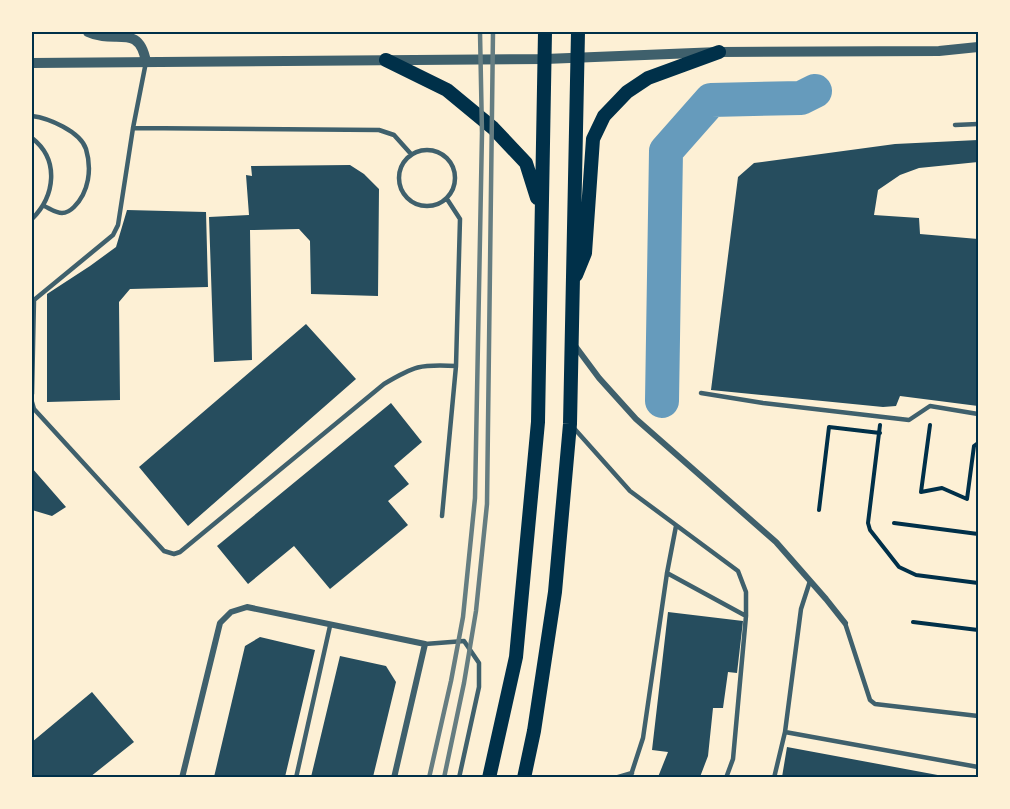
<svg xmlns="http://www.w3.org/2000/svg" width="1010" height="809" font-family="'Archivo Narrow',sans-serif">
  <style>
    .lines { fill: none; stroke-linecap: round; stroke-linejoin: round }
    .river { stroke: #669bbc; stroke-width: 34 }
    .building { fill: #264d5e }
    .path { stroke: #003049; stroke-width: 4 }
    .service { stroke: #3f606c; stroke-width: 4.5 }
    .minor { stroke: #3f606c; stroke-width: 6 }
    .tertiary { stroke: #3f606c; stroke-width: 10 }
    .primary { stroke: #003049; stroke-width: 14 }
    .rail { stroke: #657d81; stroke-width: 4.5 }
    .neatline { fill: none; stroke: #003049; stroke-width: 2 }
  </style>
  <rect width="100%" height="100%" fill="#fdf0d5"/>
  <g class="lines">
    <path class="river" d="M662,401l4,-250 45,-51 90,-2 14,-7"/>
  </g>
  <path class="building" d="M978,140v22l-59,6 -19,7 -22,15 -4,25 45,3 1,16 58,5v167l-78,-10 -4,10 -13,1 -172,-17 27,-213 16,-14 141,-19z
    M350,165l14,9 15,15 -1,107 -67,-2 -1,-53 -11,-12 -49,1 2,130 -38,2 -5,-145 40,-2 -3,-40 6,1 -1,-10z
    M127,210l79,2 2,75 -78,2 -11,13 1,98 -73,2v-108l43,-28 26,-19z
    M306,324l50,55 -168,147 -49,-59z
    M391,403l31,39 -28,24 15,18 -21,17 20,24 -78,64 -36,-43 -46,38 -31,-38z
    M32,468l34,39 -14,9 -20,-6z
    M668,612l75,9 -6,52 -9,-1 -5,36h-10l-5,48 -8,21h-42l10,-25 -16,-2z
    M260,637l55,13 -30,127h-71l31,-131z
    M340,656l46,10 10,16 -23,95h-62z
    M92,692l42,50 -44,35h-58v-35z
    M787,747l156,29v1h-161z"/>
  <g class="lines">
    <path class="path" d="M880,425l-12,98 2,7 29,37 17,8 62,8
      M930,425l-9,67 21,-4 25,11 7,-53 4,-3
      M819,510l10,-83 51,6
      M894,523l84,11
      M913,622l65,8"/>
    <path class="service" d="M32,116c16,2 48,15 54,33 6,20 3,43 -12,58 -3,3 -8,6 -12,6 -6,0 -13,-5 -18,-7
      M955,125l23,-1
      M133,128l13,-66
      M32,138c28,22 23,58 0,81
      M399 178a28 28 0 1 1 56 0a28 28 0 1 1-56 0Z
      M701,393l62,10 146,17 21,-14 48,8
      M32,394l2,-94 79,-65 5,-10 15,-97 246,2 15,5 17,19
      M32,402l2,7 130,142 10,3 6,-2 204,-168c30,-18 36,-20 72,-18
      M572,426l58,65 108,80 8,21v24l-13,143 -7,19
      M442,516l14,-150 4,-147 -13,-20
      M667,573l79,43
      M845,623l25,77 5,4 103,12
      M425,644l39,-3 15,22v24l-20,91
      M785,732l193,35
      M296,778l34,-152
      M615,778l17,-5
      M630,778l13,-40 24,-165 9,-47
      M774,778l11,-46 16,-123 9,-28"/>
    <path class="minor" d="M573,343l26,35 37,41 140,123 50,57 19,24
      M182,778l38,-155 11,-11 16,-5 178,37 -31,134"/>
    <path class="tertiary" d="M88,32c27,13 51,-10 58,30
      M32,63l513,-4 174,-7 220,-1 39,-4"/>
    <path class="primary" d="M386,60l61,30 46,38 33,35 11,35
      M576,275l9,-22 8,-114 11,-23 23,-24 21,-14 71,-26
      M489,778l27,-121 22,-235 7,-390
      M524,778l10,-47 21,-139 15,-168 8,-392"/>
    <path class="rail" d="M429,778l22,-97 12,-64 12,-119 7,-365 -2,-101
      M444,778l20,-95 12,-72 11,-107 6,-472"/>
  </g>
  <rect width="1010" height="809" fill="none" stroke="#fdf0d5" stroke-width="66"/>
  <rect x="33" y="33" width="944" height="743" class="neatline"/>
</svg>
